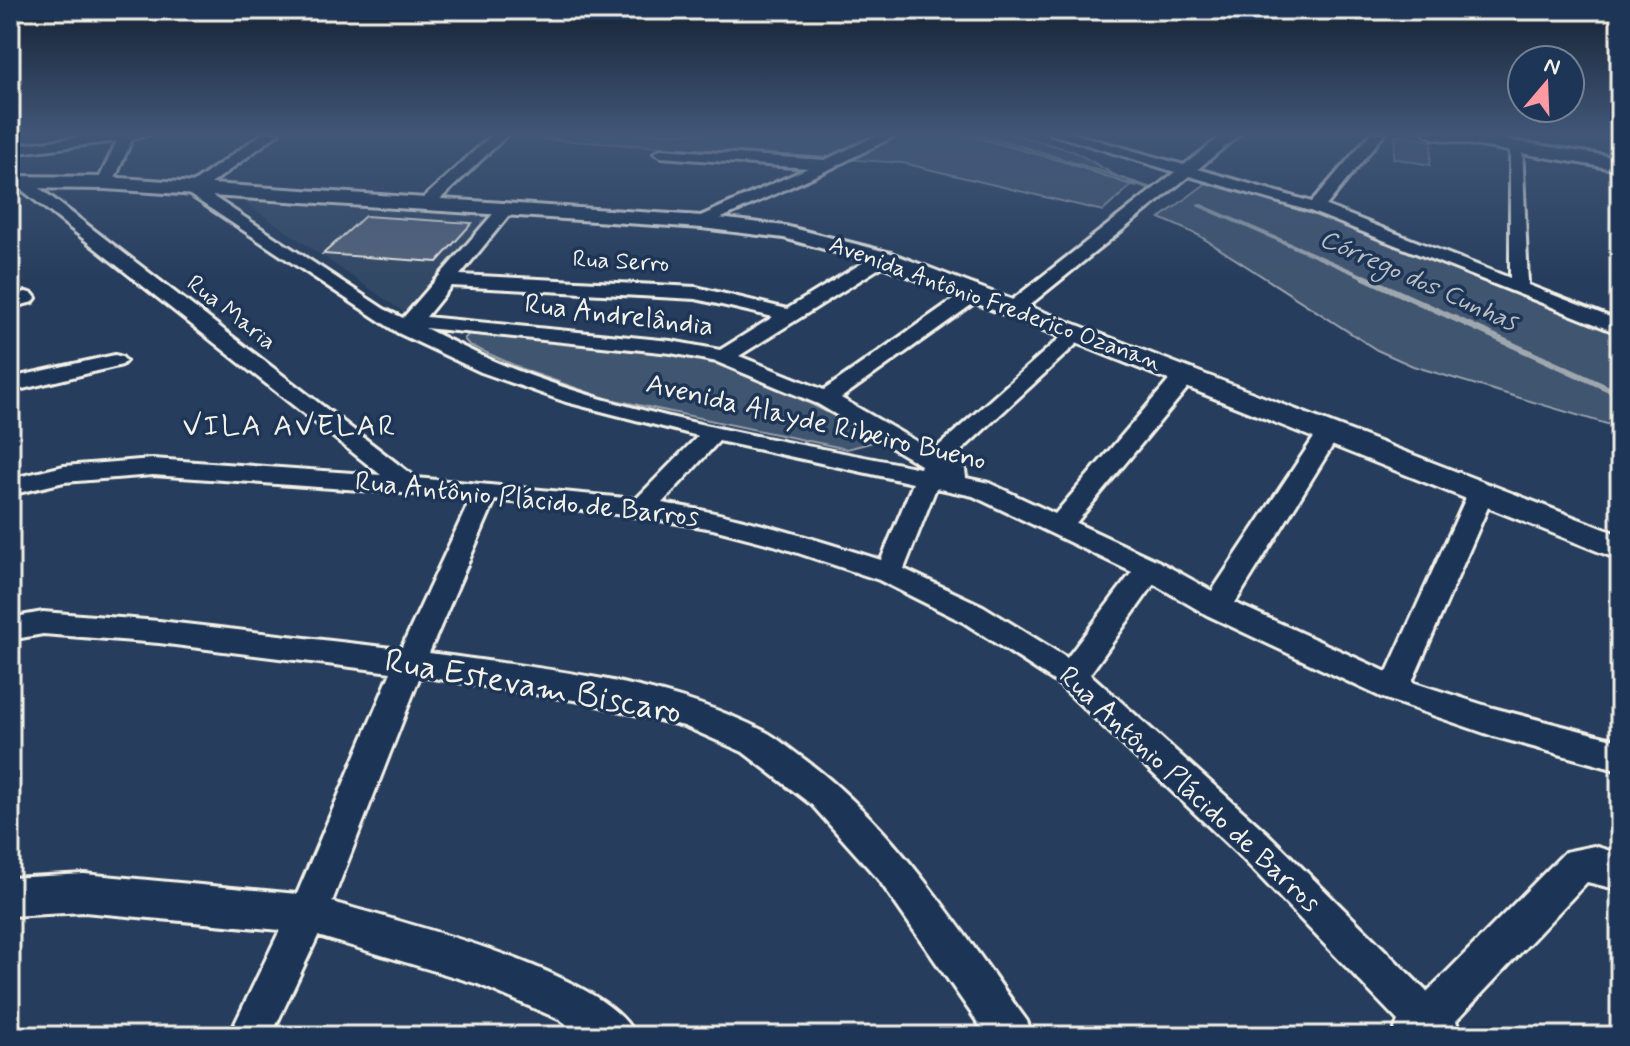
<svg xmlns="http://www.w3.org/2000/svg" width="1630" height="1046" font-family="Mynerve,sans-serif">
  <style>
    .built { fill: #334966 }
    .green { fill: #40546f; stroke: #9aa2ac; stroke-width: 2 }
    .water { fill: #677588; stroke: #9fa7ae; stroke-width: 2 }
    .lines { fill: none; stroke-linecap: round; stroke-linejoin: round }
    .stream-far1 { stroke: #9fa7ae; stroke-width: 4 }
    .stream { stroke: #9fa7ae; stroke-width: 6 }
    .building { fill: #52647b; stroke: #f4f1e8; stroke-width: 2 }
    .minor-casing { stroke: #f4f1e8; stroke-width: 6 }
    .tertiary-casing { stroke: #f4f1e8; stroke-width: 6 }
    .minor { fill: #1d3557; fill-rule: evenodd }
    .tertiary { fill: #1d3557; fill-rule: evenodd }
    .labels { text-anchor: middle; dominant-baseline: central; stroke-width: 7; stroke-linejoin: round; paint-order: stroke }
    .far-street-label { font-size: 24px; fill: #f4f1e8; stroke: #1d3557 }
    .far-water-label { font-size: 26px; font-style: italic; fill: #bcbfc2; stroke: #1d3557 }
    .street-label { font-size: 28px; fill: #f4f1e8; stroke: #1d3557 }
    .neighbourhood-label { font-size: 30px; letter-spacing: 2px; fill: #f4f1e8; stroke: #1d3557 }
    .near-street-label { font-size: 34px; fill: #f4f1e8; stroke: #1d3557 }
  </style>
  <rect width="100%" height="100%" fill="#263d5d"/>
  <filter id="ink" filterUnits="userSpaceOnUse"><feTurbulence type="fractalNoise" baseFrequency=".0125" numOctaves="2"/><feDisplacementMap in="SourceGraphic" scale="16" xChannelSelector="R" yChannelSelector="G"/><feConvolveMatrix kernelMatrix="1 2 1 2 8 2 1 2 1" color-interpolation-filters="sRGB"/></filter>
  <g filter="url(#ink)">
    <path class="built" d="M241,200l116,7 139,6 -88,102z"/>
    <path class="green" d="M537,133h473l63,18 59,34 -29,26 -200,-48 -361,-24z
      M1396,134l36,7 -2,24 -37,-7z
      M1209,181l99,29 312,122v96l-207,-62 -36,-16 -179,-115 -38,-17z
      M470,333l198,18 33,6 31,9 132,64 10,12 -27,7 -242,-51 -78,-27 -58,-26 -5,-6z"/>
    <path class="water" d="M960,133c20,0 41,8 61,13 40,12 79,25 119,38l-4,3 -68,-24z"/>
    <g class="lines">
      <path class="stream-far1" d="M1130,182l25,8
        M1199,205l170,74"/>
      <path class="stream" d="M1364,277l256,117"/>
    </g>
    <path class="building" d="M365,216l107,7 -35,39 -114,-8z"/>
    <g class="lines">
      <g class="minor-casing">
        <path id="minor" d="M114,133h40l-22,6 -19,44 -8,5 -8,-5 20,-42 -107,13v-8z
          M263,133h16l-76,57 181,119 19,9 96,-111 6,-2 8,5 -53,65 236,12 91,22 90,-55h12l3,4 -3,4 -150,94 85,34 143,-100h14l3,4 -3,4 -140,100 92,53 137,-122h14l3,4 -3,4 -134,124 15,8 1,9 23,5 66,31 123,-144h16l3,5 -3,5 -118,143 84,39 52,29 109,-164h16l4,5 -106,171 152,69 82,-181 4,-6 9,-2 9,2 4,6 -83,191 81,26 127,33v30l-127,-35 -110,-38 -176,-83 -53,-31 -64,90 177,159 160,159 138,-140 29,-6 26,8v36l-33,-8 -131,139 6,15h-70l6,-15 -157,-164 -181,-172 -97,-63 -84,-42 -105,-35 -61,-16 -71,-12 -147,-17 -66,153c112,16 233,26 335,78 14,7 27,19 40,28 93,69 155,170 223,262l6,15h-46l-108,-156 -67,-75 -69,-53 -59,-26 -104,-25 -160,-25 -88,226c67,20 276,70 303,134h-55l-19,-16 -83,-36 -160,-48 -47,100h-42l51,-106 -196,-18 -74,4v-38l74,-4 213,20 94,-222 -232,-29 -116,-9 -33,6v-22l33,-6 116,9 242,28 70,-151 -318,-23 -89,7 -54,13v-16l54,-13 89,-7 228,16 -364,-289v-6h12l387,298 220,21 62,-63 -132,-34 -85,-30 -83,-39 -211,-140v-6zM451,286l245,13 77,18 -53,33 -49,-9 -245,-24zM425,328l246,25 46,9 101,42 103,61 -1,3c-139,-28 -293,-51 -424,-106 -24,-10 -47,-22 -71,-34zM719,441l194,42 -32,77c-73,-23 -144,-45 -219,-57zM936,488l37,8 159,76 -65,86 -84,-52 -79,-37z
          M882,133h18l-68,35 -130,59 -6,-1 -2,-4 2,-4 112,-50 -147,-11 -7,-4 7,-4 164,11z
          M1049,133h22l113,32 41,-32h16l-43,36 114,33 59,-69h14l-59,73 184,72v-131l7,-4 5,1 6,141 92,36v13l-310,-123 -121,-35 -168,136h-14l-3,-4 3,-4 168,-132z
          M493,134h10l2,3 -74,71h-12v-6z
          M26,292l7,2 3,4 -3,4 -23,6v-12z
          M115,355l7,2 4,4 -4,4 -112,27v-14z"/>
      </g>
      <g class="tertiary-casing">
        <path id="tertiary" d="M1424,133h40l156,25v12l-187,-32z
          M10,176l95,1 597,39 83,10 106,27 729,282v25l-745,-297 -91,-25 -82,-10 -597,-39 -95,-1z"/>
      </g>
      <use href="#minor" class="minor"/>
      <use href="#tertiary" class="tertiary"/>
    </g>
  </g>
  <linearGradient id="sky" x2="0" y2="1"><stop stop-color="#152233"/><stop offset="0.48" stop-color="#415778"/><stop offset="1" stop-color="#415778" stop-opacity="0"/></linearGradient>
  <rect width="1630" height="279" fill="url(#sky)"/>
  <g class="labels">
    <g class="far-street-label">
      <text transform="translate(621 262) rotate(3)">Rua Serro</text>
      <text transform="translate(995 304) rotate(20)">Avenida Antônio Frederico Ozanan</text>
      <text transform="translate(231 313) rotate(38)">Rua Maria</text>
    </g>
    <g class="far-water-label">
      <text transform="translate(1418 281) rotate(24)">Córrego dos Cunhas</text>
    </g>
    <g class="street-label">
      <text transform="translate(619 316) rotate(7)">Rua Andrelândia</text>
      <text transform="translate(816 423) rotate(13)">Avenida Alayde Ribeiro Bueno</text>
      <text transform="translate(527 500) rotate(6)">Rua Antônio Plácido de Barros</text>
      <text transform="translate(1189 790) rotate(43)">Rua Antônio Plácido de Barros</text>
    </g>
    <g class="neighbourhood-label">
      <text x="290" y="426">VILA AVELAR</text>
    </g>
    <g class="near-street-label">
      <text transform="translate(533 687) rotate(10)">Rua Estevam Biscaro</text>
    </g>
  </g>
  <rect width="1630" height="1046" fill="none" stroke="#1d3557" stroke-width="40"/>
  <rect x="20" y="20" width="1590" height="1006" fill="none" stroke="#f4f1e8" stroke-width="3" filter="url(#ink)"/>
  <g transform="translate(1546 84) rotate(19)"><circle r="38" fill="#1d3557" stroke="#738091" stroke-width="2"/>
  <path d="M0-6L14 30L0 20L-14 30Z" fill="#ff9aa2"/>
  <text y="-12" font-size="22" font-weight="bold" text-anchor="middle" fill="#f4f1e8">N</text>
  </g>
</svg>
